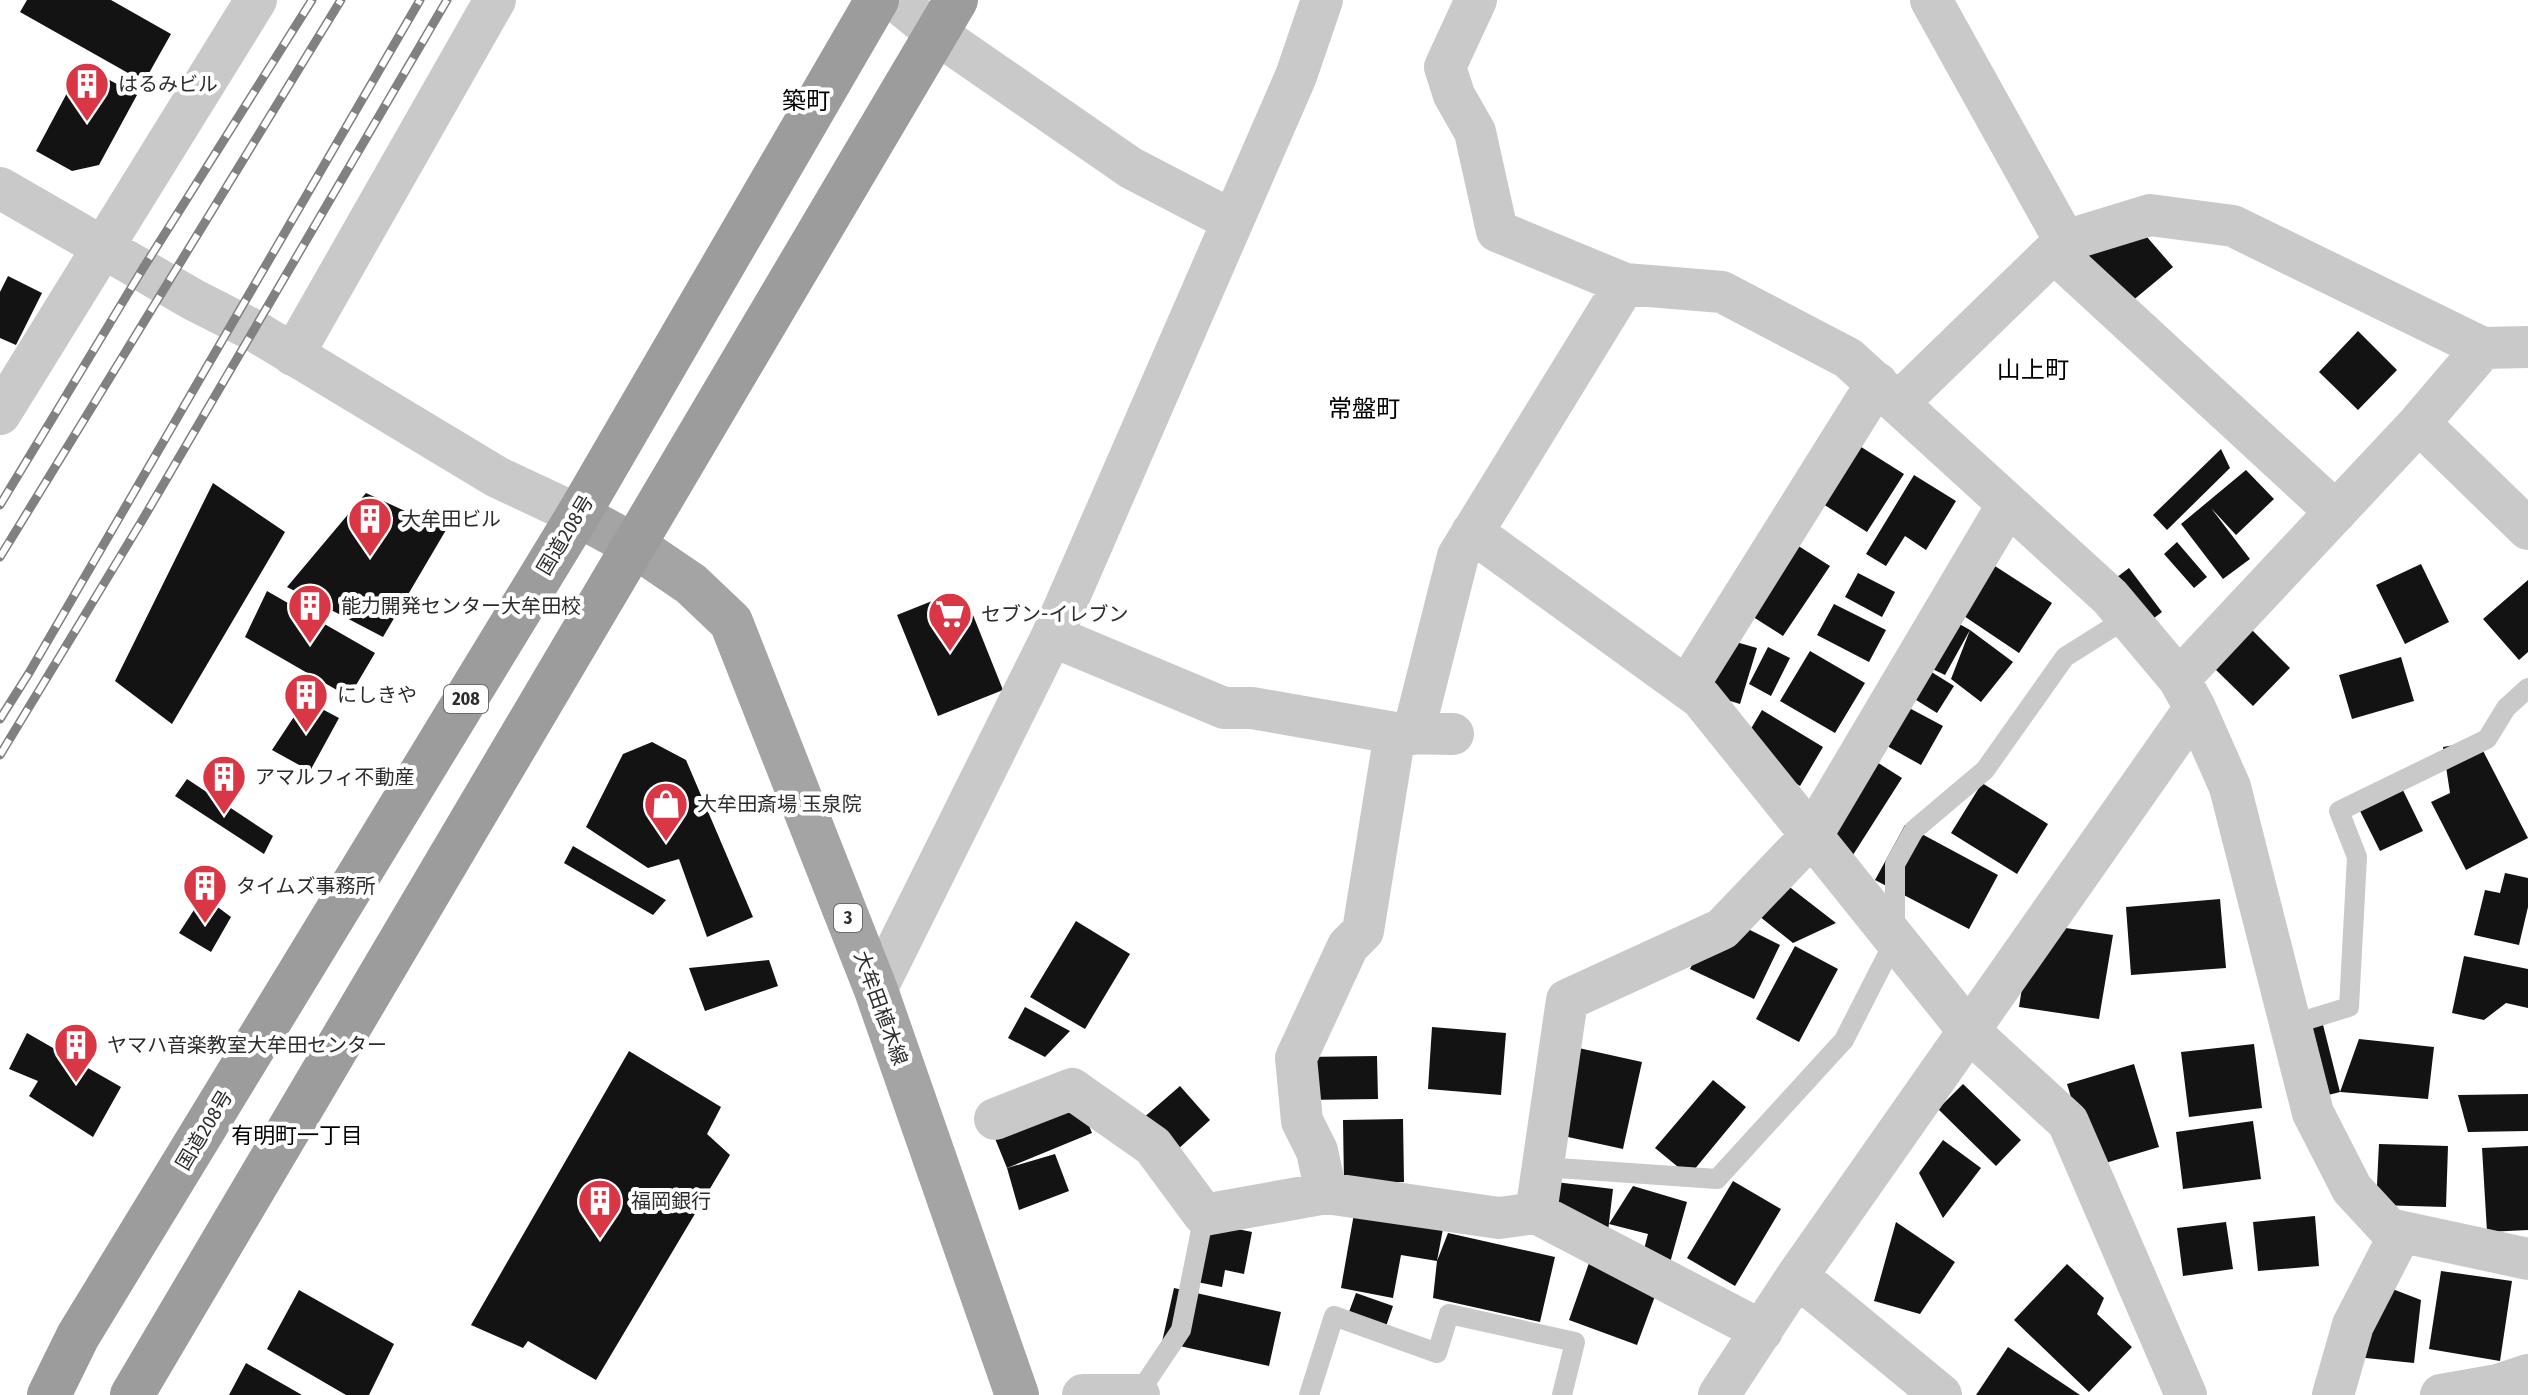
<svg xmlns="http://www.w3.org/2000/svg" width="2528" height="1395" font-family="'Fira Sans Condensed','Noto Sans JP',sans-serif">
  <style>
    .building { fill: #131313 }
    .lines { fill: none; stroke-linecap: round; stroke-linejoin: round }
    .service { stroke: #c9c9c9; stroke-width: 20 }
    .minor { stroke: #c9c9c9; stroke-width: 42 }
    .primary { stroke: #a4a4a4; stroke-width: 44 }
    .trunk { stroke: #9c9c9c; stroke-width: 44 }
    .rail-casing { stroke: #818181; stroke-width: 9 }
    .rail { stroke: #fff; stroke-width: 6; stroke-dasharray: 18; stroke-linecap: butt }
    .labels { text-anchor: middle; dominant-baseline: central; stroke-width: 8; stroke-linejoin: round; paint-order: stroke }
    .shield { fill: #fff; stroke: #6b6b6b; stroke-width: 2 }
    .shield-label { font-size: 18px; font-weight: bold; fill: #2c2c2c }
    .poi-label { font-size: 20px; fill: #2c2c2c; stroke: #fff; text-anchor: start }
    .street-label { font-size: 20px; fill: #2c2c2c; stroke: #fff }
    .neighbourhood-label { font-size: 22px; fill: #000; stroke: #fff }
    .quarter-label { font-size: 24px; fill: #000; stroke: #fff }
  </style>
  <rect width="100%" height="100%" fill="#fff"/>
  <path class="building" d="M27,0h84l60,34 -27,48 -124,-70z
    M82,65l55,30 -38,70 -27,6 -36,-20z
    M2147,237l26,30 -60,50 -40,-49 23,-19z
    M8,276l34,17 -26,52 -16,-7v-46z
    M2358,331l39,39 -39,40 -39,-38z
    M1858,445l46,29 -37,58 -44,-28z
    M2221,449l9,19 -63,62 -14,-15z
    M2246,470l28,29 -38,36 -25,-27 39,51 -27,20 -42,-55z
    M1914,475l42,26 -30,49 -21,-14 -19,30 -20,-12z
    M213,483l72,49 -113,192 -57,-43z
    M366,493l80,37 -63,107 -96,-50z
    M1775,531l55,35 -47,70 -55,-35z
    M2177,542l30,35 -13,11 -30,-34z
    M1981,557l71,46 -33,50 -70,-47z
    M2421,564l28,58 -44,22 -29,-59z
    M2129,568l33,44 -25,19 -33,-44z
    M1858,573l37,19 -13,25 -37,-20z
    M2528,580v72l-9,8 -36,-41z
    M267,591l108,62 -26,44 -104,-60z
    M942,597l27,8 34,85 -65,26 -41,-101z
    M1834,604l52,26 -17,32 -52,-27z
    M1926,605l44,25 -25,45 -36,-17 45,28 -17,27 -48,-30z
    M1970,630l43,32 -32,40 -30,-23z
    M2252,630l38,38 -37,38 -39,-38z
    M1715,636l42,12 -17,56 -42,-13z
    M1768,647l22,11 -19,38 -22,-12z
    M1810,651l55,32 -30,50 -55,-32z
    M2401,657l13,44 -62,18 -13,-44z
    M1883,694l60,32 -22,39 -59,-33z
    M305,700l34,18 -29,53 -38,-21z
    M1762,710l61,37 -23,39 -61,-37z
    M2478,741l50,97 -62,32 -35,-68 19,-9 -7,-46z
    M652,742l34,18 67,157 -46,20 -28,-78 -31,9 -62,-41 37,-73z
    M1853,747l49,31 -51,80 -48,-29z
    M2397,778l26,53 -43,20 -26,-52z
    M187,779l86,57 -9,18 -89,-58z
    M1982,783l66,41 -31,50 -66,-41z
    M1905,825l93,50 -29,54 -94,-49z
    M573,846l93,54 -13,15 -89,-52z
    M1765,868l71,55 -43,20 -54,-43z
    M2505,873l23,5v29l-9,38 -45,-10 11,-45 15,3z
    M203,896l28,21 -20,35 -32,-19z
    M2220,899l6,69 -95,7 -5,-68z
    M1718,914l62,31 -26,54 -64,-30z
    M1076,921l54,33 -45,75 -55,-32z
    M2032,923l81,12 -14,84 -80,-12z
    M1795,946l43,23 -39,73 -43,-23z
    M2464,956l64,13v39l-22,-5 -22,17 -32,-7z
    M769,960l9,26 -73,25 -16,-43z
    M1025,1007l45,24 -25,26 -37,-19z
    M2319,1009l21,83 -35,9 -21,-84z
    M1432,1027l74,6 -5,62 -73,-6z
    M27,1033l94,54 -28,50 -64,-41 9,-15 -29,-12z
    M2359,1039l75,8 -6,52 -88,-7z
    M1556,1043l86,19 -19,87 -87,-19z
    M2254,1044l8,64 -73,9 -8,-65z
    M629,1051l92,56 -14,27 23,21 -134,225 -68,-39 -5,7 -52,-23z
    M1377,1056l1,43 -75,1v-43z
    M2134,1064l25,83 -67,20 -25,-83z
    M1070,1080l22,53 -85,35 -22,-54z
    M1713,1080l33,27 -57,69 -34,-28z
    M1963,1084l58,56 -25,26 -58,-57z
    M1180,1086l30,34 -45,41 -31,-35z
    M2528,1094v37l-60,1 -10,-37z
    M1403,1119l1,63 -60,1 -1,-63z
    M2253,1121l8,58 -78,10 -7,-57z
    M1943,1140l38,28 -38,50 -24,-45z
    M2379,1144l69,2 -2,61 -70,-2z
    M2528,1146v84l-41,2 -5,-84z
    M1055,1154l14,37 -50,19 -12,-42z
    M1539,1180l74,9 -6,51 -74,-9z
    M1733,1181l48,28 -46,77 -48,-28z
    M1633,1186l54,16 -24,86h-5l-21,57 -68,-25 20,-57 47,17 12,-46 -39,-10z
    M1356,1202l89,16 -8,43 -36,-6 -8,43 -52,-10z
    M2315,1216l4,50 -61,5 -5,-49z
    M1199,1221l53,11 -8,42 -19,-4 -3,17 -35,-7z
    M1896,1222l59,40 -35,52 -46,-13z
    M2226,1222l7,47 -50,7 -6,-48z
    M1448,1233l107,24 -15,65 -107,-24 4,-37z
    M2067,1264l37,34 -7,16 35,33 -43,45 -75,-72z
    M2441,1271l71,10 -12,80 -71,-12z
    M2364,1278l57,22 -7,63 -58,-6z
    M1174,1288l107,24 -12,54 -107,-24z
    M299,1290l95,54 -25,51h-23l-79,-46z
    M1356,1293l37,13 -12,35 -38,-13z
    M2008,1347l72,48h-104z
    M246,1363l56,32h-73z"/>
  <g class="lines">
    <path class="service" d="M2290,1025l59,-18 8,-150 -18,-46 148,-72 19,-31 22,-20
      M1543,1167l174,12 127,-139 51,-100v-76l19,-34 71,-60 80,-113 62,-39
      M1138,1394l43,-64 23,-115
      M1309,1395l25,-79 103,37 12,-39 126,28 -13,53"/>
    <path class="minor" d="M895,0l42,34 194,134 100,52
      M1476,0l-31,67 9,28 21,37 22,99 128,53
      M1931,0l134,241
      M0,188l194,112 59,30 244,147 81,38
      M2054,252l282,260
      M293,355l202,-355
      M1898,403l167,-162 85,-26 83,11 250,122 45,-1
      M0,414l256,-414
      M2419,423l109,106
      M1472,532l229,166 267,332 100,92 118,273
      M1052,636l172,72h28l143,25 58,1
      M2179,679l240,-256 64,-75
      M1687,687l190,-304
      M1413,734l45,-178 167,-272 97,8 126,66 262,239 69,82 16,29 35,79 83,326 39,76 37,40 139,30
      M876,990l176,-354 244,-560 26,-76
      M995,1119l77,-30 81,57 51,69 122,-22 173,25 37,-5 31,-213 155,-71 90,-94 196,-331
      M1326,1193l-9,-42 -15,-30 -6,-63 52,-112 15,-15 32,-198
      M1536,1213l226,118
      M1797,1276l144,119
      M1083,1395h56
      M1719,1395l78,-119 398,-568
      M2333,1395l20,-70 48,-93
      M2441,1395l57,-10 30,-10"/>
    <path class="primary" d="M578,515l57,31 56,38 40,38 145,368 141,405"/>
    <path class="trunk" d="M49,1395l29,-59 500,-821 299,-515
      M132,1395l824,-1395"/>
    <g class="rail-casing">
      <path id="rail" d="M0,505l142,-235 170,-270
        M0,557l341,-557
        M0,719l29,-46 391,-673
        M0,755l143,-236 304,-519"/>
    </g>
    <use href="#rail" class="rail"/>
  </g>
  <defs>
    <g id="building-pin" transform="scale(2.3)"><path d="M0 17L-7.5 6A9.5 9.5 0 1 1 7.5 6Z" fill="#d93746" stroke="#fff"/><path d="M-4-6H4V6H1V3H-1V6H-4ZM-2.5-4.3h1.7v1.8h-1.7ZM.8-4.3h1.7v1.8H.8ZM-2.5-1h1.7V.8h-1.7ZM.8-1h1.7V.8H.8Z" fill="#fff"/></g>
    <g id="supermarket-pin" transform="scale(2.3)"><path d="M0 17L-7.5 6A9.5 9.5 0 1 1 7.5 6Z" fill="#d93746" stroke="#fff"/><path d="M-6-5.5h2.5l.6 2H6L4.5 2H-2.5L-4.4-4H-6ZM-1.5 3.2a1.3 1.3 0 1 0 .1 0ZM3 3.2a1.3 1.3 0 1 0 .1 0Z" fill="#fff"/></g>
    <g id="shop-pin" transform="scale(2.3)"><path d="M0 17L-7.5 6A9.5 9.5 0 1 1 7.5 6Z" fill="#d93746" stroke="#fff"/><path d="M-5-2.5h2.3a2.7 3.5 0 0 1 5.4 0H5L5.5 6h-11ZM-1.5-2.5h3a1.5 2.3 0 0 0-3 0Z" fill="#fff"/></g>
  </defs>
  <g fill-rule="evenodd">
    <use href="#building-pin" x="87" y="84"/>
    <use href="#building-pin" x="370" y="519"/>
    <use href="#building-pin" x="310" y="606"/>
    <use href="#supermarket-pin" x="950" y="614"/>
    <use href="#building-pin" x="306" y="695"/>
    <use href="#building-pin" x="224" y="777"/>
    <use href="#shop-pin" x="666" y="804"/>
    <use href="#building-pin" x="205" y="886"/>
    <use href="#building-pin" x="76" y="1045"/>
    <use href="#building-pin" x="600" y="1201"/>
  </g>
  <g class="labels">
    <g class="shield">
      <rect x="444" y="685" width="44" height="28" rx="6"/>
      <rect x="834" y="904" width="28" height="28" rx="6"/>
    </g>
    <g class="shield-label">
      <text x="466" y="699">208</text>
      <text x="848" y="918">3</text>
    </g>
    <g class="poi-label">
      <text x="118" y="84">はるみビル</text>
      <text x="401" y="519">大牟田ビル</text>
      <text x="341" y="606">能力開発センター大牟田校</text>
      <text x="981" y="614">セブン-イレブン</text>
      <text x="337" y="695">にしきや</text>
      <text x="255" y="777">アマルフィ不動産</text>
      <text x="697" y="804">大牟田斎場 玉泉院</text>
      <text x="236" y="886">タイムズ事務所</text>
      <text x="107" y="1045">ヤマハ音楽教室大牟田センター</text>
      <text x="631" y="1201">福岡銀行</text>
    </g>
    <g class="street-label">
      <text transform="translate(565 535) rotate(-59)">国道208号</text>
      <text transform="translate(881 1008) rotate(70)">大牟田植木線</text>
      <text transform="translate(204 1130) rotate(-59)">国道208号</text>
    </g>
    <g class="neighbourhood-label">
      <text x="297" y="1135">有明町一丁目</text>
    </g>
    <g class="quarter-label">
      <text x="806" y="101">築町</text>
      <text x="2033" y="370">山上町</text>
      <text x="1364" y="409">常盤町</text>
    </g>
  </g>
</svg>
